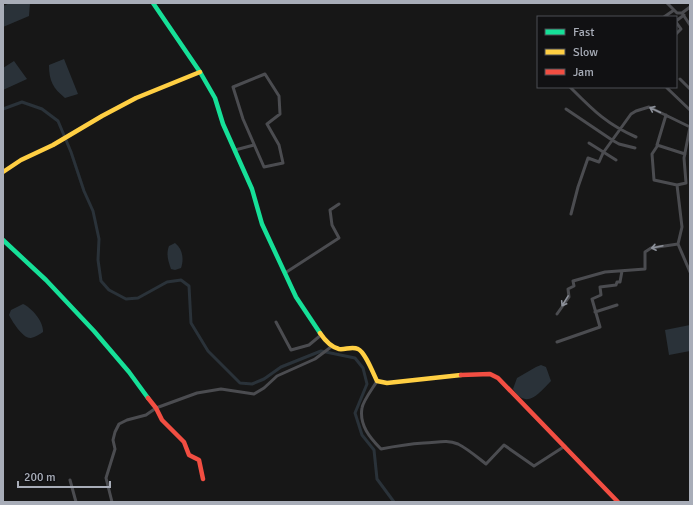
<svg xmlns="http://www.w3.org/2000/svg" width="693" height="505" font-family="Signika,sans-serif">
  <style>
    .water { fill: #2a3239 }
    .lines { fill: none; stroke-linecap: round; stroke-linejoin: round }
    .canal { stroke: #2a3239; stroke-width: 3 }
    .street { stroke: #4b4c50; stroke-width: 3 }
    .fast { stroke: #16e098; stroke-width: 4.5 }
    .slow { stroke: #ffcf43; stroke-width: 4.5 }
    .jam { stroke: #f24e42; stroke-width: 4.5 }
    .oneway { stroke: #8c9099 }
  </style>
  <rect width="100%" height="100%" fill="#171717"/>
  <path class="water" d="M10,3h20l-1,13 -26,11v-21z
    M64,59l14,35 -13,4c-12,-10 -16,-17 -16,-33z
    M14,61l13,18 -24,11v-22z
    M175,243c8,6 9,17 6,25l-6,2 -4,-1c-3,-8 -5,-15 -2,-23z
    M23,304c9,4 21,18 20,28 -3,2 -8,5 -12,6 -8,1 -19,-17 -22,-23l2,-5z
    M690,325v26l-21,4 -4,-25z
    M541,365l5,2 5,14c-13,13 -24,29 -38,8l4,-11 19,-11z"/>
  <g class="lines">
    <path class="canal" d="M3,109l19,-7 20,7 16,12 13,31 13,39 9,20 6,28 -1,21 3,21 8,9 17,9 12,-1 29,-16 14,-2 8,6 2,37 17,28 32,32 12,1 12,-5 17,-12 40,-16 34,7 8,10 4,16 -12,29 7,22 12,15 3,29 17,23"/>
    <path class="street" d="M667,3l10,10h5
      M690,7l-8,6 8,12
      M664,17l10,-7
      M676,21l8,-6
      M676,22l5,7 -5,5
      M265,74l14,22 1,18 -13,10 12,21 4,18 -19,4 -21,-48 -10,-32z
      M680,79l10,10
      M570,87c22,22 36,37 66,50
      M667,88l23,22
      M566,109l46,31 7,4 16,4
      M666,115l-9,30 28,9
      M589,143l27,17
      M658,145l-6,9 2,26 23,5
      M235,150l19,-5
      M571,214l7,-27 10,-29 11,4 4,-9 28,-39 5,-3 13,-4 41,20
      M678,244l4,-17 -5,-42 9,-2 -2,-25 6,-31
      M285,273l54,-35 -7,-13 -2,-15 9,-6
      M595,312l22,-7
      M557,314l12,-17 -1,-8 6,-3 -1,-5 32,-9 40,-3v-17l6,-4 27,-4 12,28
      M276,322l15,28 18,-5 12,-10
      M557,342l43,-15 -8,-28 9,-4 -1,-8 16,-2 1,-3h3l2,-11
      M377,381c-4,7 -14,20 -15,27 -3,17 8,30 19,41 15,-3 28,-5 43,-6 12,0 22,-4 34,1 10,5 19,13 28,20l18,-19 30,21 31,-20
      M70,480l6,22
      M112,502l-6,-24 9,-29 -2,-9 2,-8 4,-8 8,-4 19,-5 10,-7 41,-15 24,-4 33,5 10,-6 13,-12 38,-17 16,-12"/>
    <path class="fast" d="M153,3l47,69 15,26 8,26 29,65 10,35 34,73 24,36
      M3,240l43,40 48,51 35,41 19,26"/>
    <path class="slow" d="M3,172l18,-12 32,-15 49,-29 34,-18 64,-26
      M320,333c4,6 11,14 19,16 6,1 13,-3 19,0 7,3 15,24 19,32l10,2 74,-8"/>
    <path class="jam" d="M461,375l29,-1 8,4 120,124
      M148,398l8,10 6,12 22,22 5,13 10,5 4,19"/>
  </g>
  <defs><path id="oneway-shaft" d="M-6 0H5M1.5-3L5.5 0L1.5 3" fill="none" stroke-width="1.6" stroke-linecap="round" stroke-linejoin="round"/></defs>
  <g class="oneway">
    <use href="#oneway-shaft" transform="translate(655 110) rotate(-155)"/>
    <use href="#oneway-shaft" transform="translate(657 247) rotate(168)"/>
    <use href="#oneway-shaft" transform="translate(565 301) rotate(122)"/>
  </g>
  <rect width="693" height="505" fill="none" stroke="#a8adb8" stroke-width="8"/>
  <rect x="537" y="16" width="140" height="72" fill="#111113" stroke="#4d4f55"/>
  <rect x="545" y="29" width="20" height="6" fill="#16e098" stroke="#4d4f55"/>
  <text x="573" y="36" font-size="12" fill="#a8adb8">Fast</text>
  <rect x="545" y="49" width="20" height="6" fill="#ffcf43" stroke="#4d4f55"/>
  <text x="573" y="56" font-size="12" fill="#a8adb8">Slow</text>
  <rect x="545" y="69" width="20" height="6" fill="#f24e42" stroke="#4d4f55"/>
  <text x="573" y="76" font-size="12" fill="#a8adb8">Jam</text>
  <path d="M18 481v6h92v-6" fill="none" stroke="#a8adb8" stroke-width="2"/>
  <text x="24" y="481" font-size="12" fill="#a8adb8" stroke="#111113" stroke-width="3" paint-order="stroke">200 m</text>
</svg>
